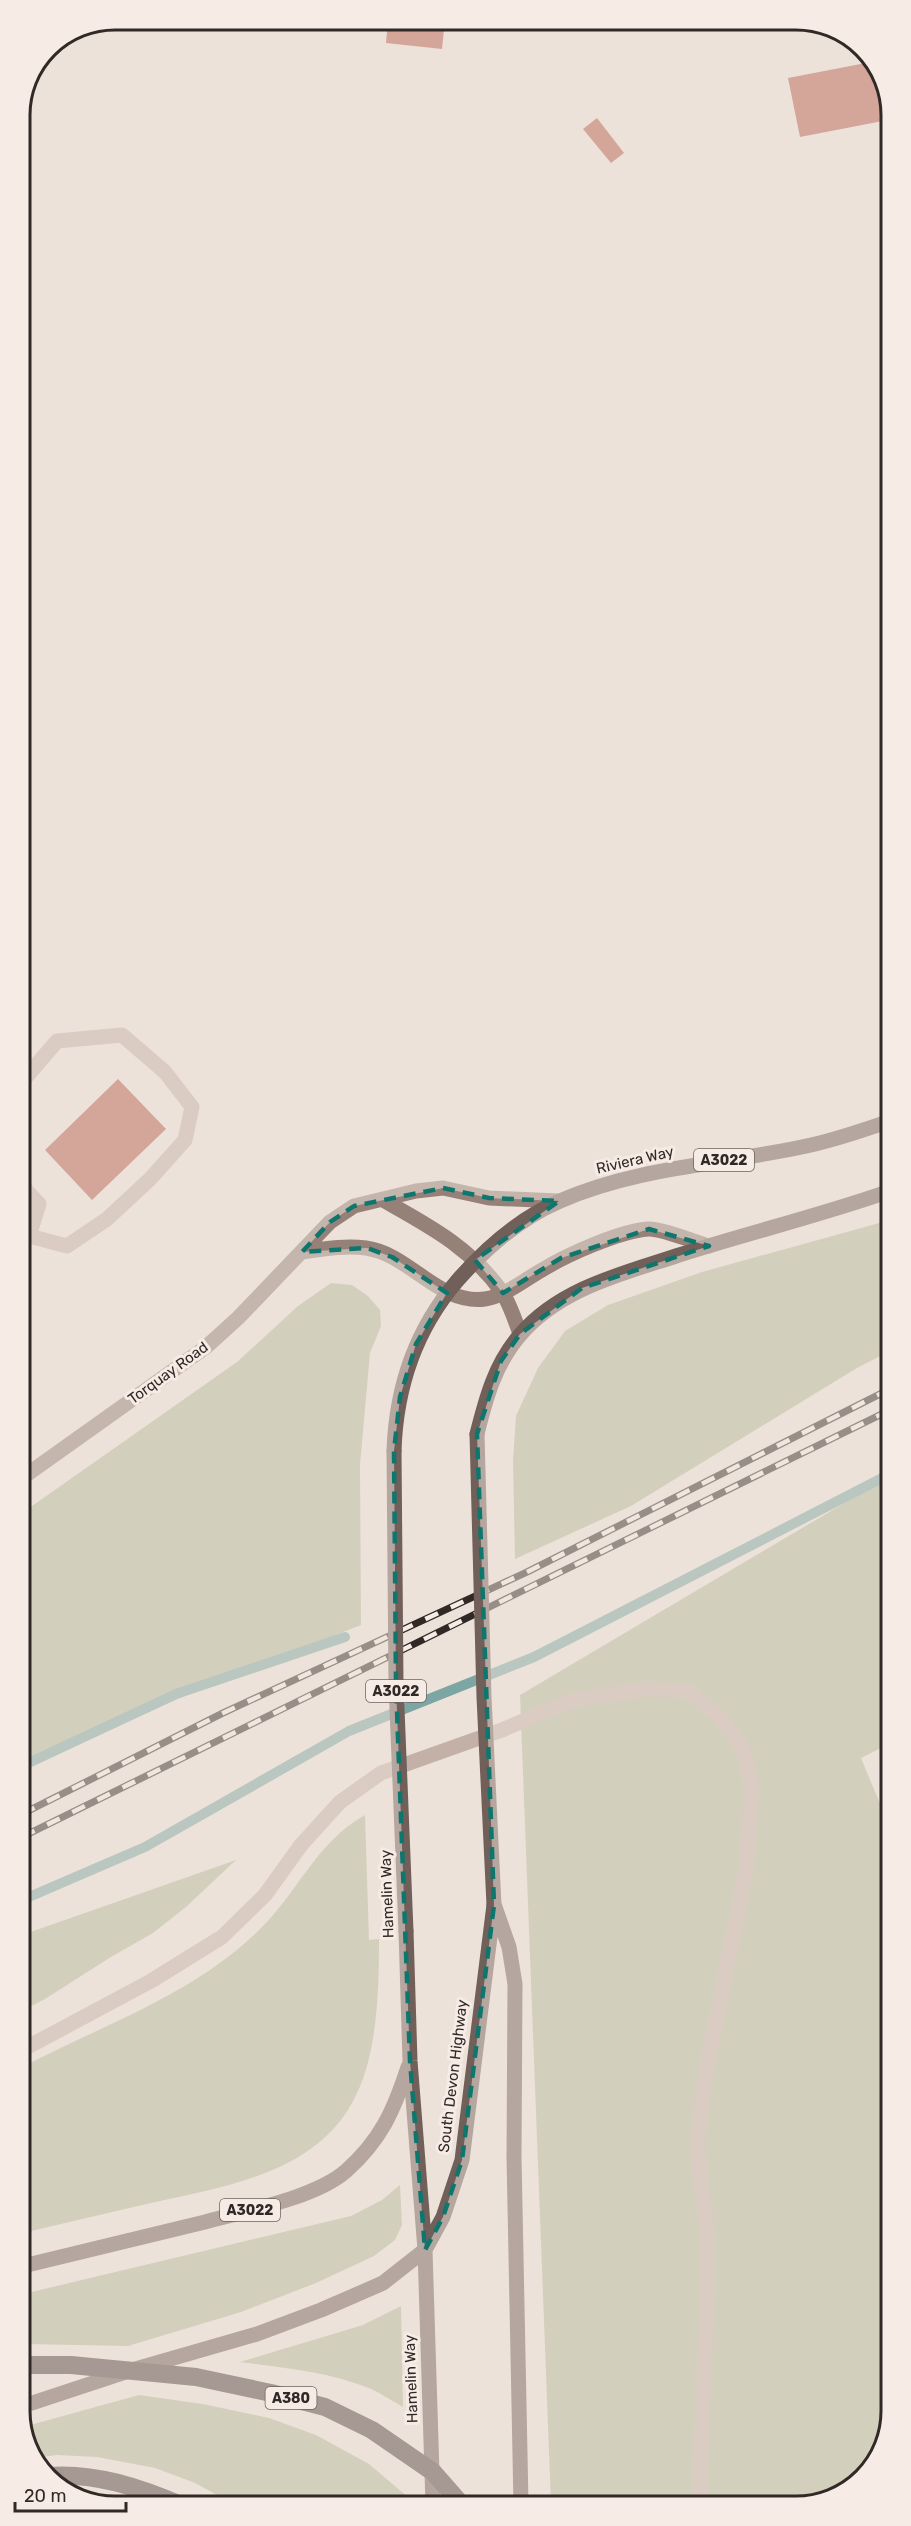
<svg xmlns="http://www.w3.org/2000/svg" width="911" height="2526" font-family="Rubik,sans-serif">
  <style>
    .green { fill: #b2ba9b }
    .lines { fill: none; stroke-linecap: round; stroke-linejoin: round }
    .stream { stroke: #7ca6a4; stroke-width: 10 }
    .building { fill: #b55e4f }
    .lane { stroke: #c3b1a7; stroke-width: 15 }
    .secondary { stroke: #968179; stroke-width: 15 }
    .primary { stroke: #715f59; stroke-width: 15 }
    .highway { stroke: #51423e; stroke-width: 18 }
    .rail-casing { stroke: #312926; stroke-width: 7 }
    .rail { stroke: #f6ece5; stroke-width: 4.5; stroke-dasharray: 14; stroke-linecap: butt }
    .primary-bridge { stroke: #715f59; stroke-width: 15 }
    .marked { fill: none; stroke: #0f766e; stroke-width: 4.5; stroke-dasharray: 12 8; stroke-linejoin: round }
    .labels { text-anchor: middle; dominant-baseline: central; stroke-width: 6; stroke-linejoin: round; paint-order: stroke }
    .shield { fill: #f6ece5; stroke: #6c645f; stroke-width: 1.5 }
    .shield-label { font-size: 14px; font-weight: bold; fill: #312926 }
    .street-label { font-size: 15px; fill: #312926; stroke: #f6ece5 }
    .rim { fill: none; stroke: #312926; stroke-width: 3 }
  </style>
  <rect width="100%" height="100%" fill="#ede2d9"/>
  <path class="green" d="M890,1220v131l-33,17 -226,138 -116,53 -2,-98 3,-45 22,-48 27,-37 43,-26 94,-33z
    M331,1283l21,2 16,11 12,14 1,16 -11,27 -10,112 1,160 -157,62 -182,83v-257l215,-151 61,-56z
    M890,1476l1,267 -30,15 30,72v581l-19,58 -51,34 -270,1 -31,-809z
    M365,1815l4,125 10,-1c0,50 -1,119 -27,164 -39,71 -129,84 -201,100 -43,10 -86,20 -128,30l-1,-166c81,-42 170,-72 236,-136 39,-37 59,-90 107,-116z
    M236,1860l-50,47 -33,26 -42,24 -66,42 -23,12v-76z
    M400,2185l2,40 -7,15 -21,16 -58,27 -75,29 -113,34 -105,-2v-50l328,-78 31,-16z
    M401,2306l2,101c-11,-6 -21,-13 -32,-18 -42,-17 -87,-21 -131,-27l123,-37z
    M139,2395l64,9 66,14 47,17 53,29 40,34v7l-172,1 -42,-23 -40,-15 -58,-11 -40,-2 -21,3 -13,-22v-9z"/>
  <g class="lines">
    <path class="stream" d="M22,1766l154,-72 169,-57
      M22,1900l123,-53 204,-116 185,-74 356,-183"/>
  </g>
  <path class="building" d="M388,20h57l-3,29 -56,-6z
    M871,62l17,28v30l-88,17 -12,-59z
    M597,118l27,35 -13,10 -28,-34z
    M118,1079l48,50 -74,71 -47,-50z"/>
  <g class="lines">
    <path class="lane" d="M21,1083l36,-42 65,-6 43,37 27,35 -7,33 -35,39 -43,40 -40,27 -38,-10
      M21,1185l18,19 -10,32 -8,7
      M22,2050l129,-69 71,-44 43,-42 36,-50 39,-43 41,-29 121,-43 68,-29 76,-12 42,2 32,26 23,32 9,38 -6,83 -41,207 -8,69 10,85v69l-8,204"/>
    <path class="secondary" d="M383,1200c46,26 87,47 119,92 8,12 13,28 18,42
      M302,1252c21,-3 43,-7 64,-4 44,6 72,57 119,51 20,-3 39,-19 57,-29 24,-15 78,-39 106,-41 12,-1 47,13 61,17
      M22,1478l184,-131 32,-29 92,-96 24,-16 62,-15 27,-3 46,10 70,3"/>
    <path class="primary" d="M477,1434c9,-36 18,-70 43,-99 39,-46 101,-61 156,-79 71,-23 143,-40 214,-65
      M394,1451c2,-63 22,-122 63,-170 28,-32 63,-63 103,-80 80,-35 168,-37 251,-56 27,-6 53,-15 79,-24
      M495,1907l14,40 6,37 -1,173 7,347
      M406,1931l4,130 15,189 8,255
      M23,2266c60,-15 121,-29 182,-44 40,-11 110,-24 141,-51 35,-31 48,-61 62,-104
      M23,2406l109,-36 125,-36 64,-24 62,-27 42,-33 18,-33 19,-57 32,-255"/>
    <path class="highway" d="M23,2365h48l125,12 75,16 54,14 47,23 61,42 29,33
      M48,2476c47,-4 93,12 135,30"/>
    <g class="rail-casing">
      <path id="rail" d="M22,1814l201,-101 304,-141 363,-183
        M22,1837l868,-427"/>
    </g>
    <use href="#rail" class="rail"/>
    <path class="primary-bridge" d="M477,1434l7,263 10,208
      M394,1451l2,233 10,247"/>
  </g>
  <path d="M0 0H911V2526H0ZM443,1188l46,10 70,3 -84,59 28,33 58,-35 88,-29 60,17 -127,42 -62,46 -19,27 -24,73 17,471 -32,255 -19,57 -18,33 -15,-189 -14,-377 -2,-233 6,-54 16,-53 31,-51 -55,-36 -25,-9 -65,4 28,-30 24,-16z" fill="#ede2d9" fill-opacity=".55" fill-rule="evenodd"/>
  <path class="marked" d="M443,1188l46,10 70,3 -84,59 28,33 58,-35 88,-29 60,17 -127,42 -62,46 -19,27 -24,73 17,471 -32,255 -19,57 -18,33 -15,-189 -14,-377 -2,-233 6,-54 16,-53 31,-51 -55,-36 -25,-9 -65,4 28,-30 24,-16z"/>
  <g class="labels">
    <g class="shield">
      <rect x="694" y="1149" width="60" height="22" rx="4.5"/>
      <rect x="366" y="1680" width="60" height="22" rx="4.5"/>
      <rect x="220" y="2199" width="60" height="22" rx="4.5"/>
      <rect x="265.5" y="2387" width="51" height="22" rx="4.5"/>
    </g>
    <g class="shield-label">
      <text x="724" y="1160">A3022</text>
      <text x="396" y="1691">A3022</text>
      <text x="250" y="2210">A3022</text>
      <text x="291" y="2398">A380</text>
    </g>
    <g class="street-label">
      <text transform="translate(635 1160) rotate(-13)">Riviera Way</text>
      <text transform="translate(168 1373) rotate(-36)">Torquay Road</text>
      <text transform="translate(387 1894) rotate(-92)">Hamelin Way</text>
      <text transform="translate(453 2076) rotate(-83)">South Devon Highway</text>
      <text transform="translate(411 2379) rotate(-92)">Hamelin Way</text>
    </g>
  </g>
  <path d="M0 0H911V2526H0ZM115 30H796A85 85 0 0 1 881 115V2411A85 85 0 0 1 796 2496H115A85 85 0 0 1 30 2411V115A85 85 0 0 1 115 30Z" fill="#f6ece5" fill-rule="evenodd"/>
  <path class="rim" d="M115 30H796A85 85 0 0 1 881 115V2411A85 85 0 0 1 796 2496H115A85 85 0 0 1 30 2411V115A85 85 0 0 1 115 30Z"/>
  <path d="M15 2502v9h111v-9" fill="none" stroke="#312926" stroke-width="3"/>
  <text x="24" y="2502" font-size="18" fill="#312926" stroke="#f6ece5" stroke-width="4.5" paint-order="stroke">20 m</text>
</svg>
